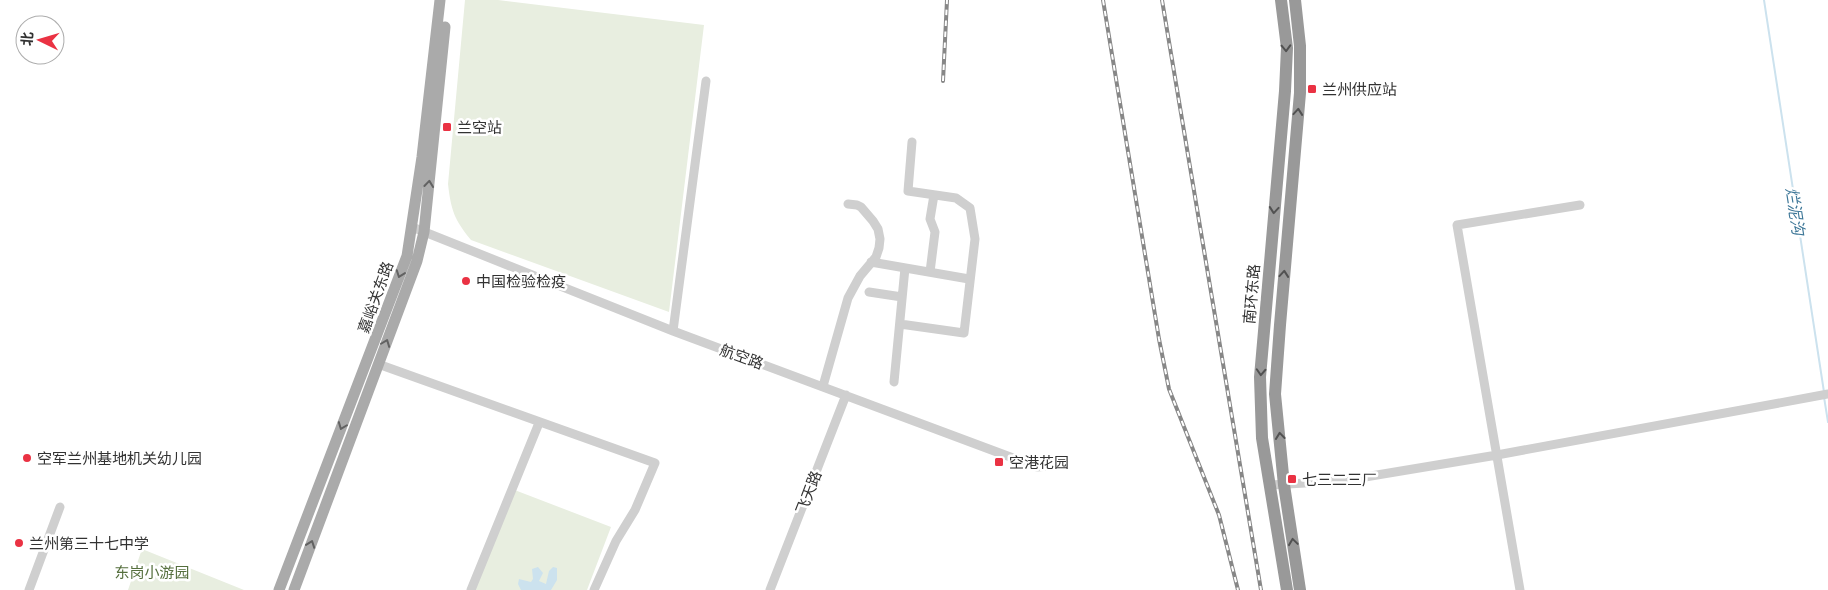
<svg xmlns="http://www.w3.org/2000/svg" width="1828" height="590" font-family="Commissioner,'Noto Sans SC',sans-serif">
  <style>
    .green { fill: #e8eee0 }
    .water { fill: #cce2ee }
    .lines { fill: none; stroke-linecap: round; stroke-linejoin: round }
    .stream { stroke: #cce2ee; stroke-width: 2 }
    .minor { stroke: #cfcfcf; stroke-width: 9 }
    .major { stroke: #aaa; stroke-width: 11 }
    .highway { stroke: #999; stroke-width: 12 }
    .rail-casing { stroke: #878787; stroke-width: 4 }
    .rail { stroke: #fff; stroke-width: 2; stroke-dasharray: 5.5; stroke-linecap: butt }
    .oneway { stroke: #515151 }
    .oneway2 { stroke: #626262 }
    .poi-dot { fill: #ea3243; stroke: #fff; stroke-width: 2 }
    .labels { text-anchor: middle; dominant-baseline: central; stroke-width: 5; stroke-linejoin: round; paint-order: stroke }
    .poi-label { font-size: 15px; fill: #323232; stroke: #fff; text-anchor: start }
    .street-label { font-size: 15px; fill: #323232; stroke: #fff }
    .park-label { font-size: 15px; fill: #556f3d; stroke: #fff }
    .water-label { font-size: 16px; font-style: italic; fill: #3c7697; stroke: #fff }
  </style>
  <rect width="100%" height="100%" fill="#fff"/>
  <path class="green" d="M465,0h33l206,25 -35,287 -198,-72c-17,-21 -20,-30 -23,-56z
    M512,489l99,38 -24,63h-114z
    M142,549l102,41h-116z"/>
  <path class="water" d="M538,567l5,6 -4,8 7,3 3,-13 4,-4 4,1v12l-6,10h-30l-3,-6 1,-5 12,3 2,-3 -1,-10z"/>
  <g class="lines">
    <path class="stream" d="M1764,0l60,392
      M1824,397l4,25"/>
    <path class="minor" d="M412,227l261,104 364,136 26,-2
      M871,262l98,17
      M930,272l5,-40 -5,-13 4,-24
      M869,292l33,5
      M900,324l64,9 11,-94 -5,-31 -14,-10 -48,-7 4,-49
      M673,331l33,-250
      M378,364l277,99 -20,47 -19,31 -22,49
      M894,382l11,-114
      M823,386l25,-88 12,-22 16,-19 3,-9 1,-9 -2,-10 -5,-8 -12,-14 -4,-2 -9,-1
      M1269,485l72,-4 156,-26 331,-61
      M29,590l31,-83
      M471,590l68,-167
      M770,590l76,-195
      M1520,590l-63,-365 123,-20"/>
    <path class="major" d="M279,590l128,-334 15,-99 18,-157
      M294,590l123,-329 7,-29 21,-205"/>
    <path class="highway" d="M1281,0l6,48 -2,43 -25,286 2,61 25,152
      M1295,0l5,46v47l-20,232 -5,69 9,91 16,105"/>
    <g class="rail-casing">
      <path id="rail" d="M1103,0l56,339 10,50 50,126 19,75
        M1162,0l99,590
        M943,81l4,-81"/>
    </g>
    <use href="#rail" class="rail"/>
  </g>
  <defs><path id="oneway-chevron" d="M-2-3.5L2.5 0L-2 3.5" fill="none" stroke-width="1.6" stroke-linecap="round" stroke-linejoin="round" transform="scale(1.25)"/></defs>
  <g class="oneway">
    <use href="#oneway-chevron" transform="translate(1286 48) rotate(88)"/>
    <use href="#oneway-chevron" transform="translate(1298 112) rotate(-85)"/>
    <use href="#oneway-chevron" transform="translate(1274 210) rotate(95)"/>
    <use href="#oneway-chevron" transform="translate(1284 274) rotate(-85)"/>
    <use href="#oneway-chevron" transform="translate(1261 372) rotate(93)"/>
    <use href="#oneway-chevron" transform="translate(1280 436) rotate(-96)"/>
    <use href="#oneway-chevron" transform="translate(1293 542) rotate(-98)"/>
  </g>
  <g class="oneway2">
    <use href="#oneway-chevron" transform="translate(429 184) rotate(-84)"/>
    <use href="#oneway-chevron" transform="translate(400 274) rotate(110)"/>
    <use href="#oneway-chevron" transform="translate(386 343) rotate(-69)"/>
    <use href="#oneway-chevron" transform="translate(342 426) rotate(111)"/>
    <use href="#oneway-chevron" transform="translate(311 544) rotate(-70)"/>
  </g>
  <g class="poi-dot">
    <rect x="1307" y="84" width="10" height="10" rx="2.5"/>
    <rect x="442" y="122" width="10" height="10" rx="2.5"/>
    <circle cx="466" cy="281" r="5"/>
    <circle cx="27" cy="458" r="5"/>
    <rect x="994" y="457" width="10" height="10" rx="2.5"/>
    <rect x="1287" y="474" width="10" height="10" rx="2.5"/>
    <circle cx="19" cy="543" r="5"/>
  </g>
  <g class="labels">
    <g class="poi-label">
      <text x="1322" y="89">兰州供应站</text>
      <text x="457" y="127">兰空站</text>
      <text x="476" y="281">中国检验检疫</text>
      <text x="37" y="458">空军兰州基地机关幼儿园</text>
      <text x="1009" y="462">空港花园</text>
      <text x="1302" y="479">七三二三厂</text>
      <text x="29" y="543">兰州第三十七中学</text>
    </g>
    <g class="street-label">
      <text transform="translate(1251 294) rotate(-85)">南环东路</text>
      <text transform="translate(375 297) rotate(-70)">嘉峪关东路</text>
      <text transform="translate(742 356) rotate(20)">航空路</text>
      <text transform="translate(808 492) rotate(-69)">飞天路</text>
    </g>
    <g class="park-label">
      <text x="152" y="572">东岗小游园</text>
    </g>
    <g class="water-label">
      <text transform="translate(1796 211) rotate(81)">烂泥沟</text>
    </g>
  </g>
  <g transform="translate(40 40) rotate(275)"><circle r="24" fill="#ffffff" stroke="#adadad"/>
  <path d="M0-4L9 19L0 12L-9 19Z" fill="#ea3243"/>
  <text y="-8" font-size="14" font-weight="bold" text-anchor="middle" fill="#323232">北</text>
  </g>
</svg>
